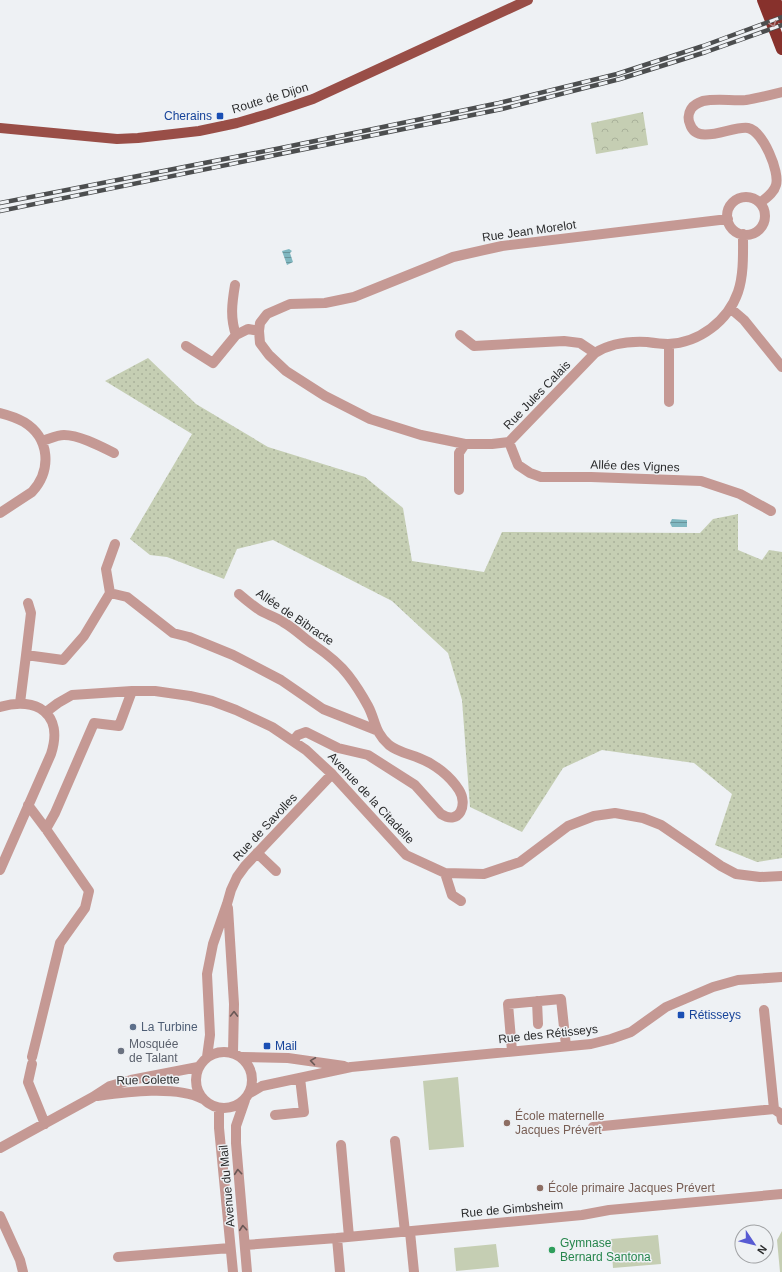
<svg xmlns="http://www.w3.org/2000/svg" width="782" height="1272" font-family="Helvetica,sans-serif">
  <style>
    .grass { fill: url(#grass-dots) }
    .park { fill: url(#park-crowns) }
    .pitch { fill: #c5ceb3 }
    .water { fill: url(#water-rules) }
    .lines { fill: none; stroke-linecap: round; stroke-linejoin: round }
    .minor { stroke: #c59994; stroke-width: 10 }
    .major { stroke: #994e47; stroke-width: 10 }
    .highway { stroke: #87312c; stroke-width: 12 }
    .rail-casing { stroke: #4c4e4f; stroke-width: 4.5 }
    .rail { stroke: #eef1f4; stroke-width: 3; stroke-dasharray: 9; stroke-linecap: butt }
    .oneway { stroke: #b58786 }
    .oneway2 { stroke: #695856 }
    .transit-dot { fill: #1a4fb4; stroke: #eef1f4; stroke-width: 1.5 }
    .service-dot { fill: #5c6f8a; stroke: #eef1f4; stroke-width: 1.5 }
    .worship-dot { fill: #6b7280; stroke: #eef1f4; stroke-width: 1.5 }
    .education-dot { fill: #8d6e63; stroke: #eef1f4; stroke-width: 1.5 }
    .leisure-dot { fill: #2e9e5b; stroke: #eef1f4; stroke-width: 1.5 }
    .labels { text-anchor: middle; dominant-baseline: central; stroke-width: 3; stroke-linejoin: round; paint-order: stroke }
    .street-label { font-size: 12px; fill: #2b2c2d; stroke: #eef1f4 }
    .transit-label { font-size: 12px; fill: #164399; stroke: #eef1f4; text-anchor: start }
    .service-label { font-size: 12px; fill: #4e5e75; stroke: #eef1f4; text-anchor: start }
    .worship-label { font-size: 12px; fill: #5b616d; stroke: #eef1f4; text-anchor: start }
    .education-label { font-size: 12px; fill: #785e54; stroke: #eef1f4; text-anchor: start }
    .leisure-label { font-size: 12px; fill: #27864d; stroke: #eef1f4; text-anchor: start }
  </style>
  <defs>
    <pattern id="grass-dots" width="8" height="8" patternUnits="userSpaceOnUse"><rect width="8" height="8" fill="#c5ceb3"/><path d="M2 2h.1M6 6h.1" fill="none" stroke="#a9b19a" stroke-width="1.8" stroke-linecap="round"/></pattern>
    <pattern id="park-crowns" width="20" height="18" patternUnits="userSpaceOnUse"><rect width="20" height="18" fill="#c5ceb3"/><path d="M2 6a3 3 0 1 1 6 0M12 15a3 3 0 1 1 6 0" fill="none" stroke="#a9b19a"/></pattern>
    <pattern id="water-rules" width="6" height="5" patternUnits="userSpaceOnUse"><rect width="6" height="5" fill="#80b7c0"/><path d="M0 2.5h6" fill="none" stroke="#69959c"/></pattern>
  </defs>
  <rect width="100%" height="100%" fill="#eef1f4"/>
  <path class="grass" d="M148,358l48,46 72,43 97,30 38,31 9,53 72,11 18,-40 198,1 13,-14 25,-5v36l24,10 7,-10 13,2v306l-25,4 -42,-17 17,-51 -38,-31 -92,-13 -39,18 -41,64 -52,-25 -8,-107 -14,-47 -56,-52 -119,-61 -36,9 -13,30 -57,-22 -17,-2 -20,-16 62,-105 -87,-53z"/>
  <path class="park" d="M643,112l5,33 -52,9 -5,-31z"/>
  <path class="pitch" d="M458,1077l6,70 -35,3 -6,-69z
    M782,1231v41h-2l-3,-32z
    M658,1235l3,29 -48,4 -2,-29z
    M496,1244l3,23 -43,4 -2,-23z"/>
  <path class="water" d="M289,249l3,2 -2,2 3,9 -6,3 -5,-14z
    M672,519l15,1v7h-15l-2,-4z"/>
  <g class="lines">
    <path class="minor" d="M727 216a19 19 0 1 1 38 0a19 19 0 1 1-38 0Z
      M760,203c6,-5 14,-10 16,-18 4,-13 -13,-54 -28,-57 -15,-3 -51,19 -58,-4 -2,-4 -2,-10 1,-15 2,-4 7,-6 12,-8 14,-3 29,0 43,-1 12,-2 24,-5 36,-8
      M728,219l-226,27 -49,11 -99,40 -29,6 -35,1 -23,10 -7,9 -1,8 1,12 9,12 17,16 39,25 45,23 51,16 44,9h27l17,-2 86,-89c16,-10 33,-12 52,-11 7,1 15,2 21,2 31,-1 60,-23 70,-52 6,-18 5,-39 5,-58
      M235,285c-3,18 -5,33 1,50
      M730,308l14,12 38,47
      M460,335l14,11 90,-5 16,2 15,10
      M669,344v58
      M186,346l27,17 23,-28 12,-6 11,2
      M0,413c8,2 17,5 24,9 26,16 28,48 8,70l-32,21
      M42,441c7,-2 15,-6 22,-6 15,0 36,11 50,18
      M509,442l9,23 12,8 11,4h50l110,4 39,13 31,17
      M459,490v-37l6,-9
      M110,593l-4,-24 9,-25
      M239,594c7,6 14,12 22,17 7,4 15,6 22,11 11,6 21,16 31,23 13,9 25,18 34,30 7,9 14,20 20,31 8,15 6,26 21,39 9,7 20,9 30,13 16,6 31,18 40,32 9,14 1,36 -18,24l-26,-29 -47,-30 -30,-7 -32,-16 -8,3 -5,6
      M26,655l5,-42 -3,-10
      M20,703l6,-48 37,5 21,-24 26,-43 17,4 46,36 16,4 44,18 48,25 42,29 53,21
      M0,707c37,-11 64,7 51,47l-51,116
      M46,712l12,-9 14,-8 60,-4h23l35,5 22,5 24,9 36,17 34,23 26,24 74,81 39,18 39,1 36,-12 48,-36 26,-10 21,-3 28,5 18,7 60,41 15,8 24,3 22,-1
      M28,805l18,24 43,62 -4,17 -25,35 -28,114
      M46,829l9,-16 39,-90 25,3 13,-35
      M257,853l19,18
      M445,873l7,22 9,6
      M228,908l6,96 -1,49
      M537,1001l1,23
      M764,1010l10,99 7,5 1,6
      M512,1051l-4,-47 53,-5 5,47
      M196 1080a28 28 0 1 1 56 0a28 28 0 1 1-56 0Z
      M207,1057l3,-22 -3,-61 6,-30 14,-40 4,-14 6,-13 8,-11 87,-92
      M242,1057l46,1 56,8
      M32,1064l-4,18 17,42
      M250,1093l12,-7 89,-19 240,-23 20,-5 20,-7 35,-25 47,-20 25,-7 44,-3
      M97,1096c29,-4 79,-11 106,3
      M245,1100l-9,26v17l11,129
      M219,1108v20l14,144
      M275,1115l29,-3 -4,-34
      M593,1127l181,-18
      M395,1141l10,91
      M341,1145l8,92
      M0,1148l93,-51 17,-11 21,-6 67,-13
      M0,1216l20,44 3,12
      M410,1232l4,40
      M337,1238l3,34
      M245,1245l92,-7 245,-23 27,-5 173,-16
      M118,1257l112,-9"/>
    <path class="major" d="M0,128l117,11 21,-1 61,-7 38,-8 31,-9 45,-15 215,-99"/>
    <path class="highway" d="M763,0l19,49
      M775,0l7,18"/>
    <g class="rail-casing">
      <path id="rail" d="M0,203l281,-55 218,-45 118,-29 86,-28 79,-29
        M0,211l502,-102 118,-30 86,-27 76,-27"/>
    </g>
    <use href="#rail" class="rail"/>
  </g>
  <defs><path id="oneway-chevron" d="M-2-3.5L2.5 0L-2 3.5" fill="none" stroke-width="1.6" stroke-linecap="round" stroke-linejoin="round"/></defs>
  <use class="oneway" href="#oneway-chevron" transform="translate(773 24) rotate(69)"/>
  <g class="oneway2">
    <use href="#oneway-chevron" transform="translate(234 1014) rotate(-89)"/>
    <use href="#oneway-chevron" transform="translate(313 1061) rotate(-172)"/>
    <use href="#oneway-chevron" transform="translate(238 1172) rotate(-95)"/>
    <use href="#oneway-chevron" transform="translate(243 1228) rotate(-95)"/>
  </g>
  <g class="transit-dot">
    <rect x="216" y="112" width="8" height="8" rx="2"/>
    <rect x="677" y="1011" width="8" height="8" rx="2"/>
    <rect x="263" y="1042" width="8" height="8" rx="2"/>
  </g>
  <circle class="service-dot" cx="133" cy="1027" r="4"/>
  <circle class="worship-dot" cx="121" cy="1051" r="4"/>
  <g class="education-dot">
    <circle cx="507" cy="1123" r="4"/>
    <circle cx="540" cy="1188" r="4"/>
  </g>
  <circle class="leisure-dot" cx="552" cy="1250" r="4"/>
  <g class="labels">
    <g class="street-label">
      <text transform="translate(270 98) rotate(-17)">Route de Dijon</text>
      <text transform="translate(529 231) rotate(-8)">Rue Jean Morelot</text>
      <text transform="translate(537 395) rotate(-46)">Rue Jules Calais</text>
      <text transform="translate(635 466) rotate(2)">Allée des Vignes</text>
      <text transform="translate(295 617) rotate(34)">Allée de Bibracte</text>
      <text transform="translate(371 798) rotate(47)">Avenue de la Citadelle</text>
      <text transform="translate(265 827) rotate(-47)">Rue de Savolles</text>
      <text transform="translate(548 1034) rotate(-6)">Rue des Rétisseys</text>
      <text transform="translate(148 1080) rotate(-1)">Rue Colette</text>
      <text transform="translate(227 1186) rotate(-95)">Avenue du Mail</text>
      <text transform="translate(512 1209) rotate(-5)">Rue de Gimbsheim</text>
    </g>
    <g class="transit-label">
      <text x="212" y="116" text-anchor="end">Cherains</text>
      <text x="689" y="1015">Rétisseys</text>
      <text x="275" y="1046">Mail</text>
    </g>
    <g class="service-label">
      <text x="141" y="1027">La Turbine</text>
    </g>
    <g class="worship-label">
      <text x="129" y="1044">Mosquée<tspan x="129" dy="14">de Talant</tspan></text>
    </g>
    <g class="education-label">
      <text x="515" y="1116">École maternelle<tspan x="515" dy="14">Jacques Prévert</tspan></text>
      <text x="548" y="1188">École primaire Jacques Prévert</text>
    </g>
    <g class="leisure-label">
      <text x="560" y="1243">Gymnase<tspan x="560" dy="14">Bernard Santona</tspan></text>
    </g>
  </g>
  <g transform="translate(754 1244) rotate(125)"><circle r="19" fill="#eef1f4" stroke="#a0a2a4"/>
  <path d="M0-3L7 15L0 10L-7 15Z" fill="#585bd3"/>
  <text y="-6" font-size="11" font-weight="bold" text-anchor="middle" fill="#2b2c2d">N</text>
  </g>
</svg>
